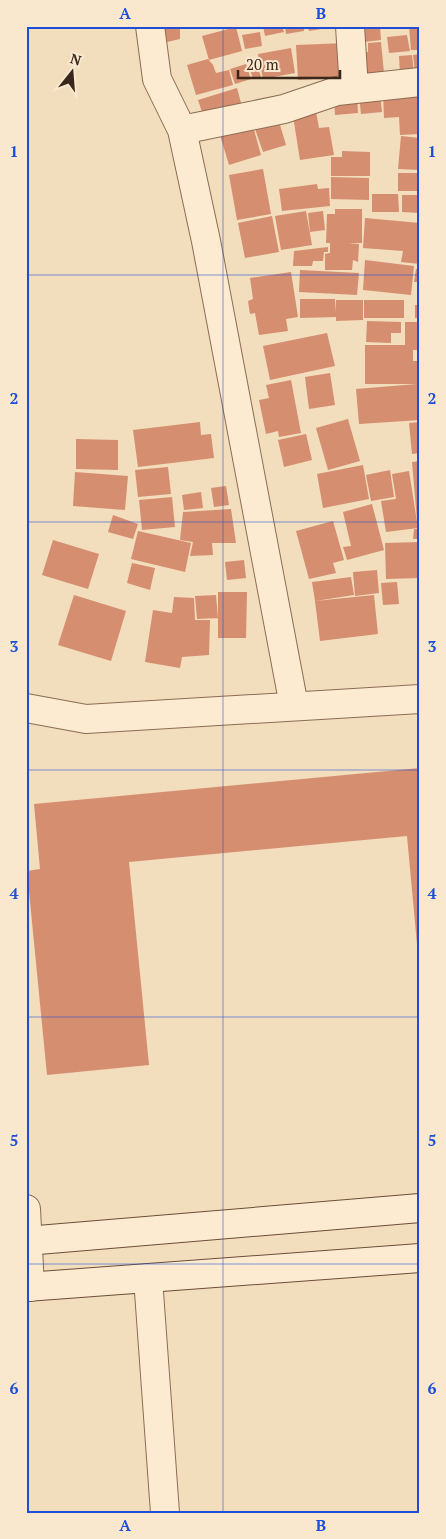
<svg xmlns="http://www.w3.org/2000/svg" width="446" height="1539" font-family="'PT Serif',serif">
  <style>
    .building { fill: #d58e6f }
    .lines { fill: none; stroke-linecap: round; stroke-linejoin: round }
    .minor-casing { stroke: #8c6c54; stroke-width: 30 }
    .secondary-casing { stroke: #6e4d38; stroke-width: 30 }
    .minor { stroke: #fcebd1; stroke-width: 28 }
    .secondary { stroke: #fcebd1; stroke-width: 28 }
    .grid { fill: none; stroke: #1d4ed8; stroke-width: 1; stroke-opacity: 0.55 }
    .neatline { fill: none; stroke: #1d4ed8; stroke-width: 2 }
    .grid-label { font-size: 16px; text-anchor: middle; font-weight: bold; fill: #1d4ed8 }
  </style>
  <rect width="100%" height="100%" fill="#f2ddbd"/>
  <path class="building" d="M159,26h21v13l-17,4z
    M263,26h19l2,6 -19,4z
    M285,26h19v5l-18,3z
    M308,26h26v1l-25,4z
    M359,26h21l1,14 -25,3z
    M409,26h11v24h-9z
    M236,27l6,24 -33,9 -7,-24z
    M260,32l2,14 -17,3 -3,-14z
    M407,35l3,16 -21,2 -2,-16z
    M381,42l3,31 -24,2 -2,-22 10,-1v-9z
    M346,43l2,34 -50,3 -2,-35z
    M291,48l4,25 -32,6 -5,-25z
    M420,54v18h-5l-2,-17z
    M412,55l2,17 -14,2 -1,-18z
    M208,59l5,6 3,8 13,-3 4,15 -37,10 -9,-30z
    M256,61l5,16 -8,2 -5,-16z
    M246,64l5,15 -16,5 -5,-15z
    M237,88l6,22 -38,11 -7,-21z
    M420,89v45l-20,1 -1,-18 -15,1 -1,-27z
    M380,93l2,19 -21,2 -2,-19z
    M357,96l1,17 -23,2 -1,-17z
    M315,106l4,22 10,-1 5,28 -34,5 -8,-50z
    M278,118l8,27 -23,7 -9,-26z
    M253,126l8,29 -32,10 -9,-30z
    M401,136l19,2v32l-22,-1z
    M342,151l28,1v24h-39v-19h11z
    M263,169l8,45 -34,6 -8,-45z
    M398,173h22v18h-22z
    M331,177l38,1v22l-38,-1z
    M317,184l1,5 11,-1 1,18 -48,5 -3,-22z
    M372,194h26l1,18h-27z
    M402,195h18v18l-18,-1z
    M335,209h27v34h-14l11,1 -1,18 -5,-2 -1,10h-27v-16l5,-1v-10h-4l1,-29h8z
    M306,211l6,34 -31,5 -6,-34z
    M323,211l2,19 -15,2 -2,-19z
    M272,216l7,36 -34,6 -7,-35z
    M365,218l55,5v41l-19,-2 2,-11 -40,-3z
    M328,247v5h-4l-1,9h-10l-1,5h-19l1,-15z
    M365,260l49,6 -3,29 -48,-5z
    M416,269h4v13h-6z
    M300,270l59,3 -2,22 -58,-3z
    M291,272l7,45 -12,2 2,12 -29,4 -4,-22 -5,1 -2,-13 5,-2 -3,-21z
    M300,299h35v14l1,-13h27v20l-27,1v-4l-36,1z
    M364,300h40v18h-40z
    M415,305h5v13h-5z
    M367,321l34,1v11h-10v10l-25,-1z
    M405,322h15v28h-7v11h7v59l-61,4 -3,-35 61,-5h-52v-39h40z
    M327,333l8,33 -65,14 -7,-34z
    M330,373l5,32 -26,4 -4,-32z
    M291,380l10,53 -22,4 -1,-6 -12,3 -7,-34 10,-2 -3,-13z
    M348,419l12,42 -32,9 -12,-42z
    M200,422l1,13 10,-1 3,24 -76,9 -5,-37z
    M420,422v31l-8,1 -3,-31z
    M306,434l6,26 -28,7 -6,-27z
    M76,439l42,1v30l-42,-1z
    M420,461v58l-3,1 -5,-58z
    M363,465l6,34 -46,9 -6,-34z
    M168,467l3,27 -33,3 -3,-27z
    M390,470l4,27 -23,4 -5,-26z
    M409,471l9,57 -32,4 -5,-31 15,-2 -4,-25z
    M75,472l53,4 -3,34 -52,-4z
    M226,486l3,19 -15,2 -3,-19z
    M201,492l2,16 -19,2 -2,-15z
    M172,497l3,30 -33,3 -3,-30z
    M372,504l12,46 -37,10 -4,-13 8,-1 -8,-34z
    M231,509l5,34h-24l1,12 -23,1 3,-14 -13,-2 3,-28z
    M113,515l25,9 -5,15 -25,-7z
    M333,521l11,39 -11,3 3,10 -27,6 -13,-48z
    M414,529h6v10h-7z
    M138,531l53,12 -6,29 -54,-13z
    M53,540l46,14 -11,35 -46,-14z
    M420,542v36l-34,1 -1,-36z
    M244,560l2,18 -19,2 -2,-18z
    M132,563l23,5 -5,22 -23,-7z
    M377,570l2,23 -24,3 -2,-24z
    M351,577l3,18 -39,6 -3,-19z
    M397,582l2,22 -16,1 -2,-22z
    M218,592h29l-1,46h-28z
    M74,595l52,16 -15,50 -53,-16z
    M216,595l2,23 -21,1 -2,-23z
    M374,595l4,39 -58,7 -5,-40z
    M174,597l20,1 1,22h15l-1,35 -27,2 -2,11 -35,-6 8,-52 19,3z
    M420,768v187h-2l-11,-119 -278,26 20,203 -102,10 -20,-204 13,-2 -6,-65z"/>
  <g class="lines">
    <g class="minor-casing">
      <path id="minor" d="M150,26l7,53 25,51 24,111 88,465
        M350,26l4,63
        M182,130l102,-21 53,-18 83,-9
        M26,708l60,11 334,-20
        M26,1209l4,78
        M148,1278l17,235"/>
    </g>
    <g class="secondary-casing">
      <path id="secondary" d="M26,1241l394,-33
        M26,1287l394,-29"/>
    </g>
    <use href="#minor" class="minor"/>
    <use href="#secondary" class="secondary"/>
  </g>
  <path class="grid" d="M223,26v1487M26,275h394M26,522h394M26,770h394M26,1017h394M26,1264h394"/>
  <rect width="446" height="1539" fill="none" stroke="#f9e8ce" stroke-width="55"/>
  <g transform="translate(72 72) rotate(17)" stroke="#f9e8ce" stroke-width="4" paint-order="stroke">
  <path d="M0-4L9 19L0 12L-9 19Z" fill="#3a261b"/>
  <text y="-8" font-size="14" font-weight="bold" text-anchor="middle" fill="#3a261b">N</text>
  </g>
  <path d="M238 70v8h102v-8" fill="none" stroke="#3a261b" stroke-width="2.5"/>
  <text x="246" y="70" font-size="15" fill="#3a261b" stroke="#f9e8ce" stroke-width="4" paint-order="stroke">20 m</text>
  <rect x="28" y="28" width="390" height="1484" class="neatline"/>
  <g class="grid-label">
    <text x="125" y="19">A</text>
    <text x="321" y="19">B</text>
    <text x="14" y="157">1</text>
    <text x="432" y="157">1</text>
    <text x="14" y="404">2</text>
    <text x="432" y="404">2</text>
    <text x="14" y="652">3</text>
    <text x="432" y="652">3</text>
    <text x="14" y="899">4</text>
    <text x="432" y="899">4</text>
    <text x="14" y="1146">5</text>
    <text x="432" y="1146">5</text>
    <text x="14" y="1394">6</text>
    <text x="432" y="1394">6</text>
    <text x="125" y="1531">A</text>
    <text x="321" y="1531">B</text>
  </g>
</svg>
